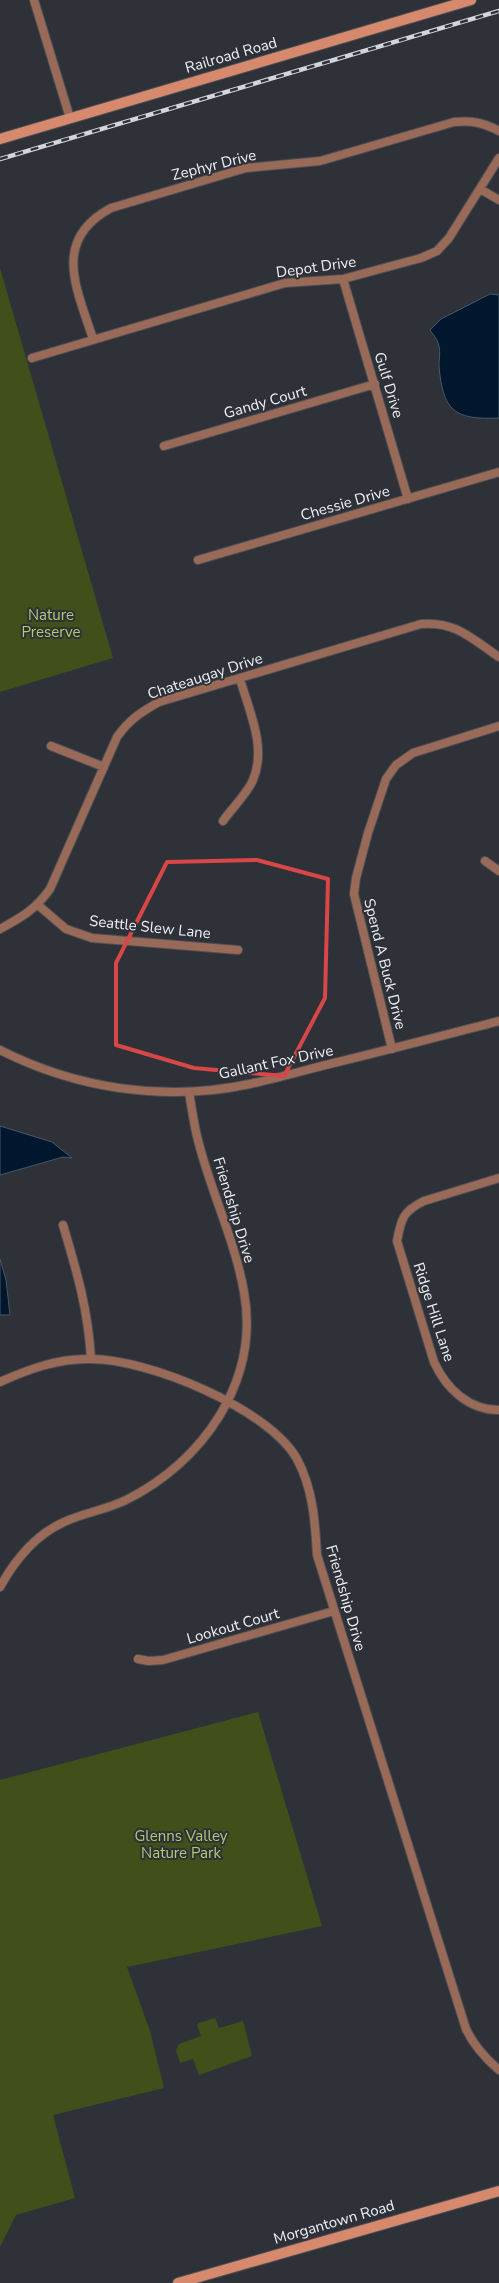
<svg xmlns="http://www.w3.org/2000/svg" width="499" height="2283" font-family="'Nunito Sans',sans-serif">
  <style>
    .green { fill: #414f1b }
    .water { fill: #00172d; stroke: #475869 }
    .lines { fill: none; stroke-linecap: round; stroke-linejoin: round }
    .street-casing { stroke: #4d4f55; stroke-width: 10 }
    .secondary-casing { stroke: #4d4f55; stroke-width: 12 }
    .street { stroke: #9a6a58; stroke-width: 8 }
    .secondary { stroke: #d6896c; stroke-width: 10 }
    .rail-casing { stroke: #d3d5da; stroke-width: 4.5 }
    .rail { stroke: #2e3137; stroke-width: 2.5; stroke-dasharray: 8; stroke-linecap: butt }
    .marked { fill: none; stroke: #d94647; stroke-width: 4; stroke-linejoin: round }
    .labels { text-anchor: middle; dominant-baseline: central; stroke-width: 4; stroke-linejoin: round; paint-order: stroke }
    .street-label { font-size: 15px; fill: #edeff4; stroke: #2e3137 }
    .park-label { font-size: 15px; fill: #b1cc70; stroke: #2e3137 }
  </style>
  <rect width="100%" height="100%" fill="#2e3137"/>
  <path class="green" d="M0,268l113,390 -113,34z
    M258,1712l64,214 -195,41 23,64 14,57 -111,27 22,83 -59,17 -16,32v-467z
    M215,2018l4,10 24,-7 9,35 -53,19 -6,-16 -13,4 -4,-13 3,-6 22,-8 -4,-11 2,-2z"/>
  <path class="water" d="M490,294l9,1v123c-45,2 -56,-7 -60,-52 0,-7 2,-16 -1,-23 -1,-5 -6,-9 -8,-13l11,-11z
    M0,1126l52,16 20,16 -9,-1 -63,18z
    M0,1259l6,21 4,35h-10z"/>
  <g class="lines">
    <g class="street-casing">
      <path id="street" d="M34,0l36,118
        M480,189l19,11
        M343,279l65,220
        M93,339c-16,-50 -42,-99 18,-131l135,-40 74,-7 134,-39c18,-2 30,1 45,9
        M32,358l253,-75 58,-4 78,-21 16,-7 12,-13 50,-80
        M164,446l211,-62
        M198,560l301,-88
        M51,746l53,21
        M223,821c9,-13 24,-27 30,-41 14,-33 -4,-69 -13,-101
        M485,861l14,10
        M38,905l28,24 26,9 146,12
        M0,929c22,-12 35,-19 50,-40l67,-152c12,-17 24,-25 42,-35l262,-78c35,-3 51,15 78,33
        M392,1049l-38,-155 2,-16 12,-45 18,-54 10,-14 17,-12 86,-27
        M0,1050c77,39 165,52 250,34 29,-6 58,-15 88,-22 54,-13 107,-27 161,-41
        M499,1178l-75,23c-21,10 -23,18 -27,40l37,121c12,26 34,48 65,48
        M63,1225c14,47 25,84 28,134
        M0,1382c29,-13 59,-24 91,-23 57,0 177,49 206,100 16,30 18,62 20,96l149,474c8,17 19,29 33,41
        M0,1587c15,-27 34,-51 62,-64 20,-10 44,-13 64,-23 77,-38 134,-119 118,-208 -9,-51 -32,-98 -45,-148 -5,-17 -7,-35 -10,-52
        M138,1659l11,2 14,-1 171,-49"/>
    </g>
    <g class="secondary-casing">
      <path id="secondary" d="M0,139l471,-139
        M178,2283l321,-92"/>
    </g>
    <use href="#street" class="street"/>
    <use href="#secondary" class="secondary"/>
    <g class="rail-casing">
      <path id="rail" d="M0,159l499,-148"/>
    </g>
    <use href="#rail" class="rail"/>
  </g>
  <path class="marked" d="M257,860l71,19 -3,119 -41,78 -90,-8 -78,-23v-82l51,-101z"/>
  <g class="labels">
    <g class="street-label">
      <text transform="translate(231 55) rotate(-16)">Railroad Road</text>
      <text transform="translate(214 165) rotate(-14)">Zephyr Drive</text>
      <text transform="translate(316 267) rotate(-8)">Depot Drive</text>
      <text transform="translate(389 385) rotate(73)">Gulf Drive</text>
      <text transform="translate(265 402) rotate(-16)">Gandy Court</text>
      <text transform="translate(345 503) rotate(-16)">Chessie Drive</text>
      <text transform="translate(205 676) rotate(-18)">Chateaugay Drive</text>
      <text transform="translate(150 927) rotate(6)">Seattle Slew Lane</text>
      <text transform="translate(385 964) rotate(76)">Spend A Buck Drive</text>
      <text transform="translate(276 1062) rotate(-12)">Gallant Fox Drive</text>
      <text transform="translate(234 1210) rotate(73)">Friendship Drive</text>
      <text transform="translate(434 1312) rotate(72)">Ridge Hill Lane</text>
      <text transform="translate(346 1598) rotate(74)">Friendship Drive</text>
      <text transform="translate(233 1626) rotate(-16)">Lookout Court</text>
      <text transform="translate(334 2222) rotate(-16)">Morgantown Road</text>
    </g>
    <g class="park-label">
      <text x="51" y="615">Nature<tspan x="51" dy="17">Preserve</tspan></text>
      <text x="181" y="1836">Glenns Valley<tspan x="181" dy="17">Nature Park</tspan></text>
    </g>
  </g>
</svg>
